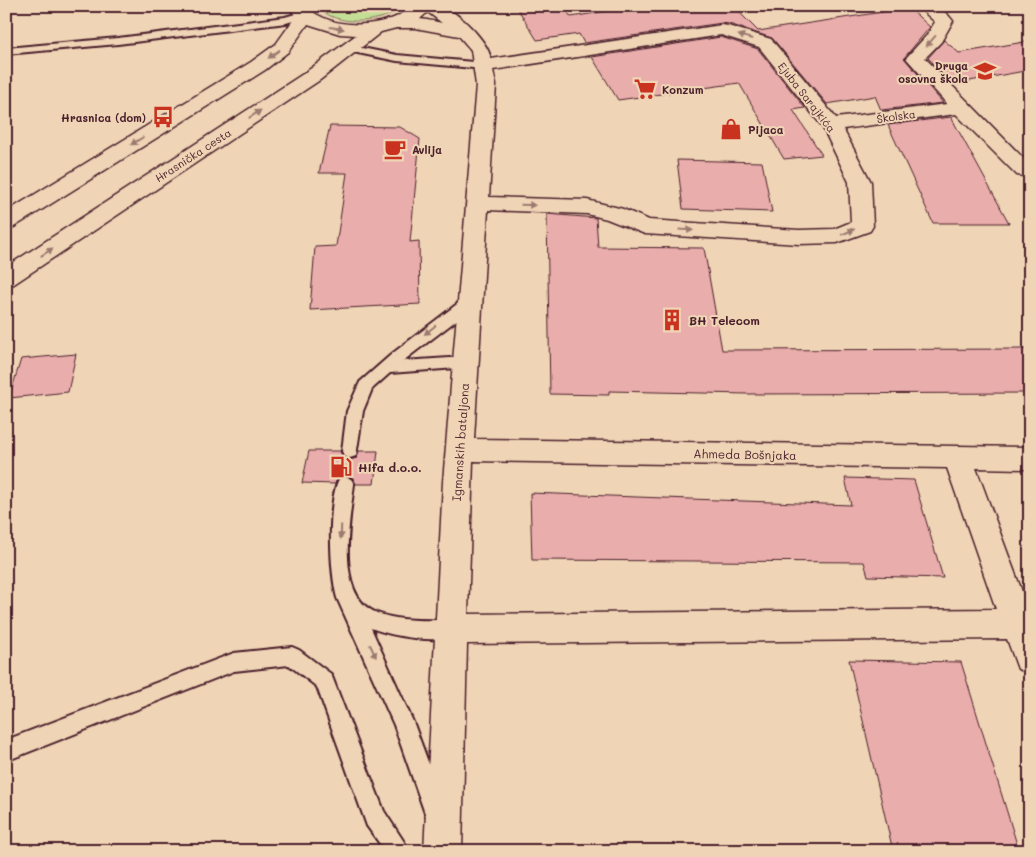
<svg xmlns="http://www.w3.org/2000/svg" width="1036" height="857" font-family="Mali,sans-serif">
  <style>
    .green { fill: #c4de95; stroke: #877e60 }
    .building { fill: #e9adab; stroke: #4a1f2b }
    .lines { fill: none; stroke-linecap: round; stroke-linejoin: round }
    .service-casing { stroke: #4a1f2b; stroke-width: 4 }
    .minor-casing { stroke: #4a1f2b; stroke-width: 3 }
    .secondary-casing { stroke: #4a1f2b; stroke-width: 3 }
    .service { fill: #efd5b6; fill-rule: evenodd }
    .minor { fill: #efd5b6; fill-rule: evenodd }
    .secondary { fill: #efd5b6; fill-rule: evenodd }
    .oneway { fill: #9c7a70 }
    .labels { text-anchor: middle; dominant-baseline: central; stroke-width: 4; stroke-linejoin: round; paint-order: stroke }
    .far-poi-label { font-size: 11px; font-weight: bold; fill: #4a1f2b; stroke: #efd5b6; text-anchor: start }
    .far-street-label { font-size: 11px; fill: #4a1f2b; stroke: #efd5b6 }
    .poi-label { font-size: 12px; font-weight: bold; fill: #4a1f2b; stroke: #efd5b6; text-anchor: start }
    .street-label { font-size: 12px; fill: #4a1f2b; stroke: #efd5b6 }
  </style>
  <rect width="100%" height="100%" fill="#efd5b6"/>
  <filter id="ink" filterUnits="userSpaceOnUse"><feTurbulence type="fractalNoise" baseFrequency=".02" numOctaves="2"/><feDisplacementMap in="SourceGraphic" scale="10" xChannelSelector="R" yChannelSelector="G"/><feConvolveMatrix kernelMatrix="1 2 1 2 8 2 1 2 1" color-interpolation-filters="sRGB"/></filter>
  <g filter="url(#ink)">
    <path class="green" d="M317,6h88c-20,17 -69,23 -88,0z"/>
    <path class="building" d="M516,6h47l8,11 67,-11h95l25,25 151,-23 21,19 -26,31 39,45 -62,7 -6,-14 -48,8 -55,-66 -43,-14 -7,-1 -138,20 -5,-9 -42,6z
      M721,37l37,12 47,59 -12,2 29,45 -38,4 -45,-76 -121,17 -26,-43z
      M944,40l15,13 71,-12v29l-77,14 -25,-26z
      M951,117l58,106h-76l-45,-98z
      M330,126l70,1 20,12 -10,103 9,-1 1,63 -110,6 5,-63 21,-1 11,-73h-28z
      M677,160l85,2 10,50 -89,-3z
      M547,214l49,4 2,29 106,1 18,102 308,-1v44l-282,1 -139,-3v4l-59,-1z
      M76,354l-8,38 -59,6 12,-39z
      M309,451h31l3,7 6,2 8,-2 2,-7h19l-4,33h-18l-3,-6 -7,-3 -8,2 -3,7 -33,-1z
      M845,478l69,2 29,98 -75,-2 -4,-14 -332,-2 -2,-67 321,12z
      M849,660l112,2 58,189h-126z"/>
    <g class="lines">
      <g class="service-casing">
        <path id="service" d="M302,12l5,3 -1,2 -20,6 -168,21 -112,10v-6l112,-10 167,-21z
          M347,45l50,10 87,8 5,3 -5,3 -87,-8 -54,-11 -1,-2z
          M470,297l7,5 -2,4 -72,55 62,-4 5,2 3,4 -3,4 -80,6 -18,16 -9,22 -7,45 -6,2 -6,-2 -2,-5 5,-40 13,-29 33,-29 72,-55z
          M345,477l6,2 3,5c-4,36 -20,112 23,129 24,9 51,7 76,7l7,3 3,6 -3,6c-23,9 -66,2 -89,-7l43,96 32,87 -3,8 -8,3 -8,-3 -33,-94 -57,-127c-7,-26 -10,-96 2,-119z
          M292,647l7,3 32,24 53,137 26,40h-25l-18,-25 -50,-139 -28,-22 -55,6 -228,90v-21l228,-87z"/>
      </g>
      <g class="minor-casing">
        <path id="minor" d="M420,6c6,0 14,-1 20,0 18,5 48,35 51,53l231,-34 6,1 43,13 65,79 111,-14 -41,-46 21,-23 8,-13 -18,-16c15,0 26,1 36,15l-12,21 -16,16 105,107v12l-13,-2 -61,-61 -113,15 28,53 2,44 -3,5 -33,12 -38,1 -154,-10 -38,-15 -20,-5 -99,-4 -14,229 556,8v22l-54,-1 54,145v60l-12,-4 -11,-30 -540,5 -5,207h-38l19,-369 33,-397 -5,-35 -12,-14 -44,-8h-28l-3,-4 3,-4c19,-4 37,-1 55,3zM721,35l38,12 63,79 27,56 2,40 -17,7 -35,1 -150,-10 -26,-11 -36,-9 -98,-3 7,-112 -3,-15zM473,461l474,7 49,141 -528,5z"/>
      </g>
      <g class="secondary-casing">
        <path id="secondary" d="M288,6h18c21,21 57,22 85,13 9,-3 16,-10 24,-13 5,-1 14,0 19,0l-14,13 -16,7 -23,6 -61,48 -306,204 -8,2v-19l300,-195 50,-37 -16,-1 -32,-10 -20,28 -23,18 -251,157 -8,2v-17l245,-150 25,-18 20,-28z"/>
      </g>
      <use href="#service" class="service"/>
      <use href="#minor" class="minor"/>
      <use href="#secondary" class="secondary"/>
    </g>
    <defs><path id="oneway-solid" d="M-6-.8H1V-3.2L6.5 0L1 3.2V.8H-6Z" transform="scale(1.25)"/></defs>
    <g class="oneway">
      <use href="#oneway-solid" transform="translate(337 28) rotate(8)"/>
      <use href="#oneway-solid" transform="translate(745 37) rotate(-164)"/>
      <use href="#oneway-solid" transform="translate(931 41) rotate(131)"/>
      <use href="#oneway-solid" transform="translate(274 54) rotate(144)"/>
      <use href="#oneway-solid" transform="translate(255 114) rotate(-33)"/>
      <use href="#oneway-solid" transform="translate(137 141) rotate(148)"/>
      <use href="#oneway-solid" transform="translate(528 205) rotate(2)"/>
      <use href="#oneway-solid" transform="translate(686 230) rotate(3)"/>
      <use href="#oneway-solid" transform="translate(848 232) rotate(-23)"/>
      <use href="#oneway-solid" transform="translate(47 252) rotate(-33)"/>
      <use href="#oneway-solid" transform="translate(430 330) rotate(141)"/>
      <use href="#oneway-solid" transform="translate(341 532) rotate(92)"/>
      <use href="#oneway-solid" transform="translate(373 651) rotate(65)"/>
    </g>
  </g>
  <defs>
    <g id="school-bare" transform="scale(1.725)"><path d="M0-5L7-2L0 1L-7-2ZM-4 1L0 2.5L4 1V4Q0 6-4 4Z" fill="#c8321e" stroke="#efd5b6" stroke-width="2.5" paint-order="stroke"/></g>
    <g id="supermarket-bare" transform="scale(1.725)"><path d="M-6-5.5h2.5l.6 2H6L4.5 2H-2.5L-4.4-4H-6ZM-1.5 3.2a1.3 1.3 0 1 0 .1 0ZM3 3.2a1.3 1.3 0 1 0 .1 0Z" fill="#c8321e" stroke="#efd5b6" stroke-width="2.5" paint-order="stroke"/></g>
    <g id="bus-bare" transform="scale(1.725)"><path d="M-5-6H5V4H4V6H2V4H-2V6H-4V4H-5ZM-3.5-4V0h7V-4ZM-3.5 1.2v1.5H-2V1.2ZM2 1.2v1.5H3.5V1.2Z" fill="#c8321e" stroke="#efd5b6" stroke-width="2.5" paint-order="stroke"/></g>
    <g id="shop-bare" transform="scale(1.725)"><path d="M-5-2.5h2.3a2.7 3.5 0 0 1 5.4 0H5L5.5 6h-11ZM-1.5-2.5h3a1.5 2.3 0 0 0-3 0Z" fill="#c8321e" stroke="#efd5b6" stroke-width="2.5" paint-order="stroke"/></g>
    <g id="cafe-bare" transform="scale(1.725)"><path d="M-5.5-4.5H6V0H3Q3 3.5 0 3.5H-2.5Q-5.5 3.5-5.5 0ZM3-3.2v2h1.7v-2ZM-6 4.5H4V6H-6Z" fill="#c8321e" stroke="#efd5b6" stroke-width="2.5" paint-order="stroke"/></g>
    <g id="building-bare" transform="scale(1.725)"><path d="M-4-6H4V6H1V3H-1V6H-4ZM-2.5-4.3h1.7v1.8h-1.7ZM.8-4.3h1.7v1.8H.8ZM-2.5-1h1.7V.8h-1.7ZM.8-1h1.7V.8H.8Z" fill="#c8321e" stroke="#efd5b6" stroke-width="2.5" paint-order="stroke"/></g>
    <g id="fuel-bare" transform="scale(1.725)"><path d="M-5.5-6h7V0h2V4h1.3V-2.5L3-4.5l.8-.8L6-3V5H2.5V1h-1V6h-7ZM-4.2-4.7v3.2H.2V-4.7Z" fill="#c8321e" stroke="#efd5b6" stroke-width="2.5" paint-order="stroke"/></g>
  </defs>
  <g fill-rule="evenodd">
    <use href="#school-bare" x="985" y="71"/>
    <use href="#supermarket-bare" x="645" y="89"/>
    <use href="#bus-bare" x="163" y="117"/>
    <use href="#shop-bare" x="731" y="129"/>
    <use href="#cafe-bare" x="395" y="149"/>
    <use href="#building-bare" x="672" y="320"/>
    <use href="#fuel-bare" x="341" y="467"/>
  </g>
  <g class="labels">
    <g class="far-poi-label">
      <text x="968" y="65" text-anchor="end">Druga<tspan x="968" dy="13">osovna škola</tspan></text>
      <text x="662" y="89">Konzum</text>
      <text x="146" y="117" text-anchor="end">Hrasnica (dom)</text>
      <text x="748" y="129">Pijaca</text>
      <text x="412" y="149">Avlija</text>
    </g>
    <g class="far-street-label">
      <text transform="translate(807 97) rotate(52)">Ejuba Sarajkića</text>
      <text transform="translate(896 116) rotate(-8)">Školska</text>
      <text transform="translate(193 155) rotate(-33)">Hrasnička cesta</text>
    </g>
    <g class="poi-label">
      <text x="689" y="320">BH Telecom</text>
      <text x="358" y="467">Hifa d.o.o.</text>
    </g>
    <g class="street-label">
      <text transform="translate(460 442) rotate(-86)">Igmanskih bataljona</text>
      <text transform="translate(745 454) rotate(1)">Ahmeda Bošnjaka</text>
    </g>
  </g>
  <rect width="1036" height="857" fill="none" stroke="#efd5b6" stroke-width="25"/>
  <rect x="12" y="12" width="1011" height="832" fill="none" stroke="#4a1f2b" stroke-width="2" filter="url(#ink)"/>
</svg>
